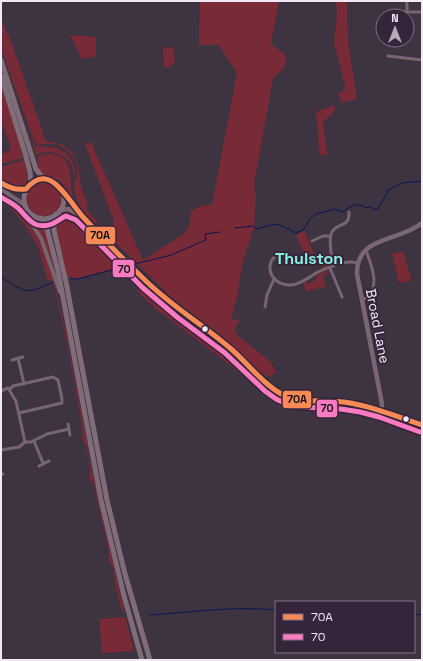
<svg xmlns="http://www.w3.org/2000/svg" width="423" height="661" font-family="'Space Grotesk',sans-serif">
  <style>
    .green { fill: #782a36 }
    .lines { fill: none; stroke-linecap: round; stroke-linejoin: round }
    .stream { stroke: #071654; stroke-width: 1 }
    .minor { stroke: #786570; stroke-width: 3 }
    .tertiary { stroke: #786570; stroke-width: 4 }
    .secondary { stroke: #7b6673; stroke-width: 4.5 }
    .trunk { stroke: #816c7a; stroke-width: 5 }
    .bus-1-casing { stroke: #36243b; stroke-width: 8 }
    .bus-2-casing { stroke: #36243b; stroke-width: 8 }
    .bus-1 { stroke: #f98a56; stroke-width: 5 }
    .bus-2 { stroke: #fe7ac1; stroke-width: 5 }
    .bus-dot { fill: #f4e8f7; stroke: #36243b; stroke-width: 1.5 }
    .labels { text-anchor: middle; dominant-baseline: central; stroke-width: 4; stroke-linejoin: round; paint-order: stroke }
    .street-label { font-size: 14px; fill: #f4e8f7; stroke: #36243b }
    .quarter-label { font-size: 16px; font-weight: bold; fill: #8bf0dd; stroke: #36243b }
    .line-badge { stroke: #36243b; stroke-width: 1.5 }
    .pale-badge-label { font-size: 11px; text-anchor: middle; font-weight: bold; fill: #111 }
  </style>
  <rect width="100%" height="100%" fill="#3e3340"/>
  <path class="green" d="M200,1h79l-8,43 14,10c3,15 -4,15 -12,25l-19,106 2,12 -2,32 -1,2 -10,30 -6,36 -6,22 9,1 -5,8 1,6 35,28 5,10 -6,5 -11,-5 -35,-33 -24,-16 -24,-21 -68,-67 6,-14 -29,-77 6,-2 52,118 42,-27 4,-8 2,-13 9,-6 12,-1 25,-132 -18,-28h-20z
    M336,1h11l1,40 9,58 -16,4 -3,-10 8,-4 -12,-47 3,-26z
    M1,19l11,25 34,97 17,4 10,8 6,15 2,19 6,15v6l4,7 7,7 -3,2c-15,-16 -20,-21 -21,-43 10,-12 -2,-29 -14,-35 -7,-3 -15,-1 -22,-1l-4,-4 -33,-93z
    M70,35l26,2v19l-14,3z
    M173,47l2,16 -11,6 -1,-21z
    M1,81l16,49 6,28 -22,6v-10l7,-2 3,-5 -10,-27z
    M334,105l1,6 -12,11 4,33h-7l-4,-43z
    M25,122l9,23 3,1c6,1 13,0 19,2 12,4 21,16 19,28h-1c-2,-23 -19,-26 -38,-22z
    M45,154c35,-2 21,29 30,49l-10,-13 1,-2 -7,-8 -17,-6 -3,-6 -2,-11z
    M24,160l4,18 -3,7c-8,5 -16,0 -24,-4v-14z
    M27 199a17 17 0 1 1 34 0a17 17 0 1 1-34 0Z
    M1,193l13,12 22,29 8,15 10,32 13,56 25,133 32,141 -2,2 -7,-30 -2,-16 -4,-6v-10l-16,-70h-4c0,-5 1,-9 1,-13 1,-6 -4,-24 -8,-29l1,-4 -3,-20 -11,-62 -15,-68 -1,-4 -5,-1c-4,-10 -6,-23 -10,-33 -8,-16 -23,-37 -37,-47z
    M18,203l9,11 11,7 6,6 11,37h-2l-7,-18z
    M68,211l8,4 16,15 59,59 28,24 54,41 31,31 -2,3 -11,-7 -95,-72 -18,-17 -3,-9 1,-4 -13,-12 -48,12 -5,-3 -2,3 -11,-46 -1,-10 5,-10z
    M304,231c5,9 8,18 12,27l13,-5 1,12 -7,4 -5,-9 -10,4 -12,-29z
    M403,251l9,30 -13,2 -7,-29z
    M328,271l2,1 -7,4 3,11 -4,1v-1l-16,5 -2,-10 2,-1 2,3 8,-4v-5z
    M125,617l9,34 -32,2 -3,-34z"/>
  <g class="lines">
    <path class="stream" d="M235,228l18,-2 3,3c22,-6 19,-7 40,4l4,-2
      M301,231l3,-2 6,-10 6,-5 19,-5 8,3c6,-5 15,-11 22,-4l5,-1 6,3 2,-1 9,-16 1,-3 14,-7 20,-2
      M135,264l36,-9 35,-15 -1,-6 15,-2
      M1,276c8,7 21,17 33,14 6,-2 12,-5 18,-7
      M71,279h7l48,-13
      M150,615c42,-3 84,-9 126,-5
      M414,615l8,-1"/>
    <path class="minor" d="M407,1v11
      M402,12h20
      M388,56l34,4
      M312,241l11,-5h8
      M280,254c-17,5 -12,32 11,31 10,-1 17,-7 25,-12 11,-5 29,-14 41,-10
      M334,266c-2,-6 -6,-28 -2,-34 6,-10 18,-4 17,-20
      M330,268l12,29
      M362,300l8,-4c8,-14 2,-29 -3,-43
      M265,307l2,-12 7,-16
      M18,358l6,26
      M12,360l11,-3
      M10,389l3,-3 40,-9 5,3 4,19v4l-43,10
      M1,391l7,-3 8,13 9,41 -6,5 -18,3
      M68,424l2,11
      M34,441l9,22
      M25,442h6l16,-8 22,-5
      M39,466l10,-5
      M1,475l2,-1"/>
    <path class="tertiary" d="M1,183l15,7 10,-1
      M1,189l24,16
      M6,192l16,18 19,28 19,54"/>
    <path class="secondary" d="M62,190c34,45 75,86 119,121 16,13 35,24 51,38 17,15 35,41 57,49 19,6 41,2 61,5 25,4 48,14 72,22
      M60,210l9,-1 10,6
      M381,410l1,-6 -25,-130c-1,-39 43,-32 65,-51"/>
    <path class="trunk" d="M1,60l35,109 7,9
      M1,76l24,77 5,19 1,11
      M24 199a20 20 0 1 1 40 0a20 20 0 1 1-40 0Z
      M56,214l-2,7v9l12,52 41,218 18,74 25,86
      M41,218l6,11 11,42 43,229 23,96 18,64"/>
    <g class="bus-1-casing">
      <path id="bus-1" d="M1,183c9,5 14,7 25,6 6,-7 14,-13 23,-9 11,4 26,28 34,37 21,23 42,44 64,65 26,25 56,43 83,66 18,15 37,42 60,50 17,5 37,2 54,4 27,4 52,14 78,23"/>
    </g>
    <g class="bus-2-casing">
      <path id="bus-2" d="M1,197c6,4 14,7 19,13 9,10 15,20 32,14 5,-2 9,-6 14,-8l10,4 67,68 34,29 48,36 40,38 11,8 13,6 14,2 38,2 19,3 19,5 41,15"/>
    </g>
    <use href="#bus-1" class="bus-1"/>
    <use href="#bus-2" class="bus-2"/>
  </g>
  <g class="bus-dot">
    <circle cx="205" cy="329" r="3.5"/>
    <circle cx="406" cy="419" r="3.5"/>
  </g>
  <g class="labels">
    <g class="street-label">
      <text transform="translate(378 326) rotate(79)">Broad Lane</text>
    </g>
    <g class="quarter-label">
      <text x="309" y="258">Thulston</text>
    </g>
  </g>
  <g class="line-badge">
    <rect x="85" y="226" width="31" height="19" rx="4" fill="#f98a56"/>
    <rect x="112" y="259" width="23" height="19" rx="4" fill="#fe7ac1"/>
    <rect x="282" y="390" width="30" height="19" rx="4" fill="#f98a56"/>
    <rect x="316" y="399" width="22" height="19" rx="4" fill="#fe7ac1"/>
  </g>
  <g class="pale-badge-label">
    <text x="100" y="239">70A</text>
    <text x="124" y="273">70</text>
    <text x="297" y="403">70A</text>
    <text x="327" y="412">70</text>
  </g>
  <rect width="423" height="661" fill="none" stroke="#f4e8f7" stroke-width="4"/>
  <rect x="275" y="601" width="140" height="52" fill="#36243b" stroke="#827286"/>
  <rect x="283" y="614" width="20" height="6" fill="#f98a56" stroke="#827286"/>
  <text x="311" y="621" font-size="12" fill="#f4e8f7">70A</text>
  <rect x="283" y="634" width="20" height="6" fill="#fe7ac1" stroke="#827286"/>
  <text x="311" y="641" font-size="12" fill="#f4e8f7">70</text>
  <g transform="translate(395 28)"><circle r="19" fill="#36243b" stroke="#827286"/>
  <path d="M0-3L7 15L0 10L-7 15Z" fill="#b4a9b7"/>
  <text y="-6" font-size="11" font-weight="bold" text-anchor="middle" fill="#f4e8f7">N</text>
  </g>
</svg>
